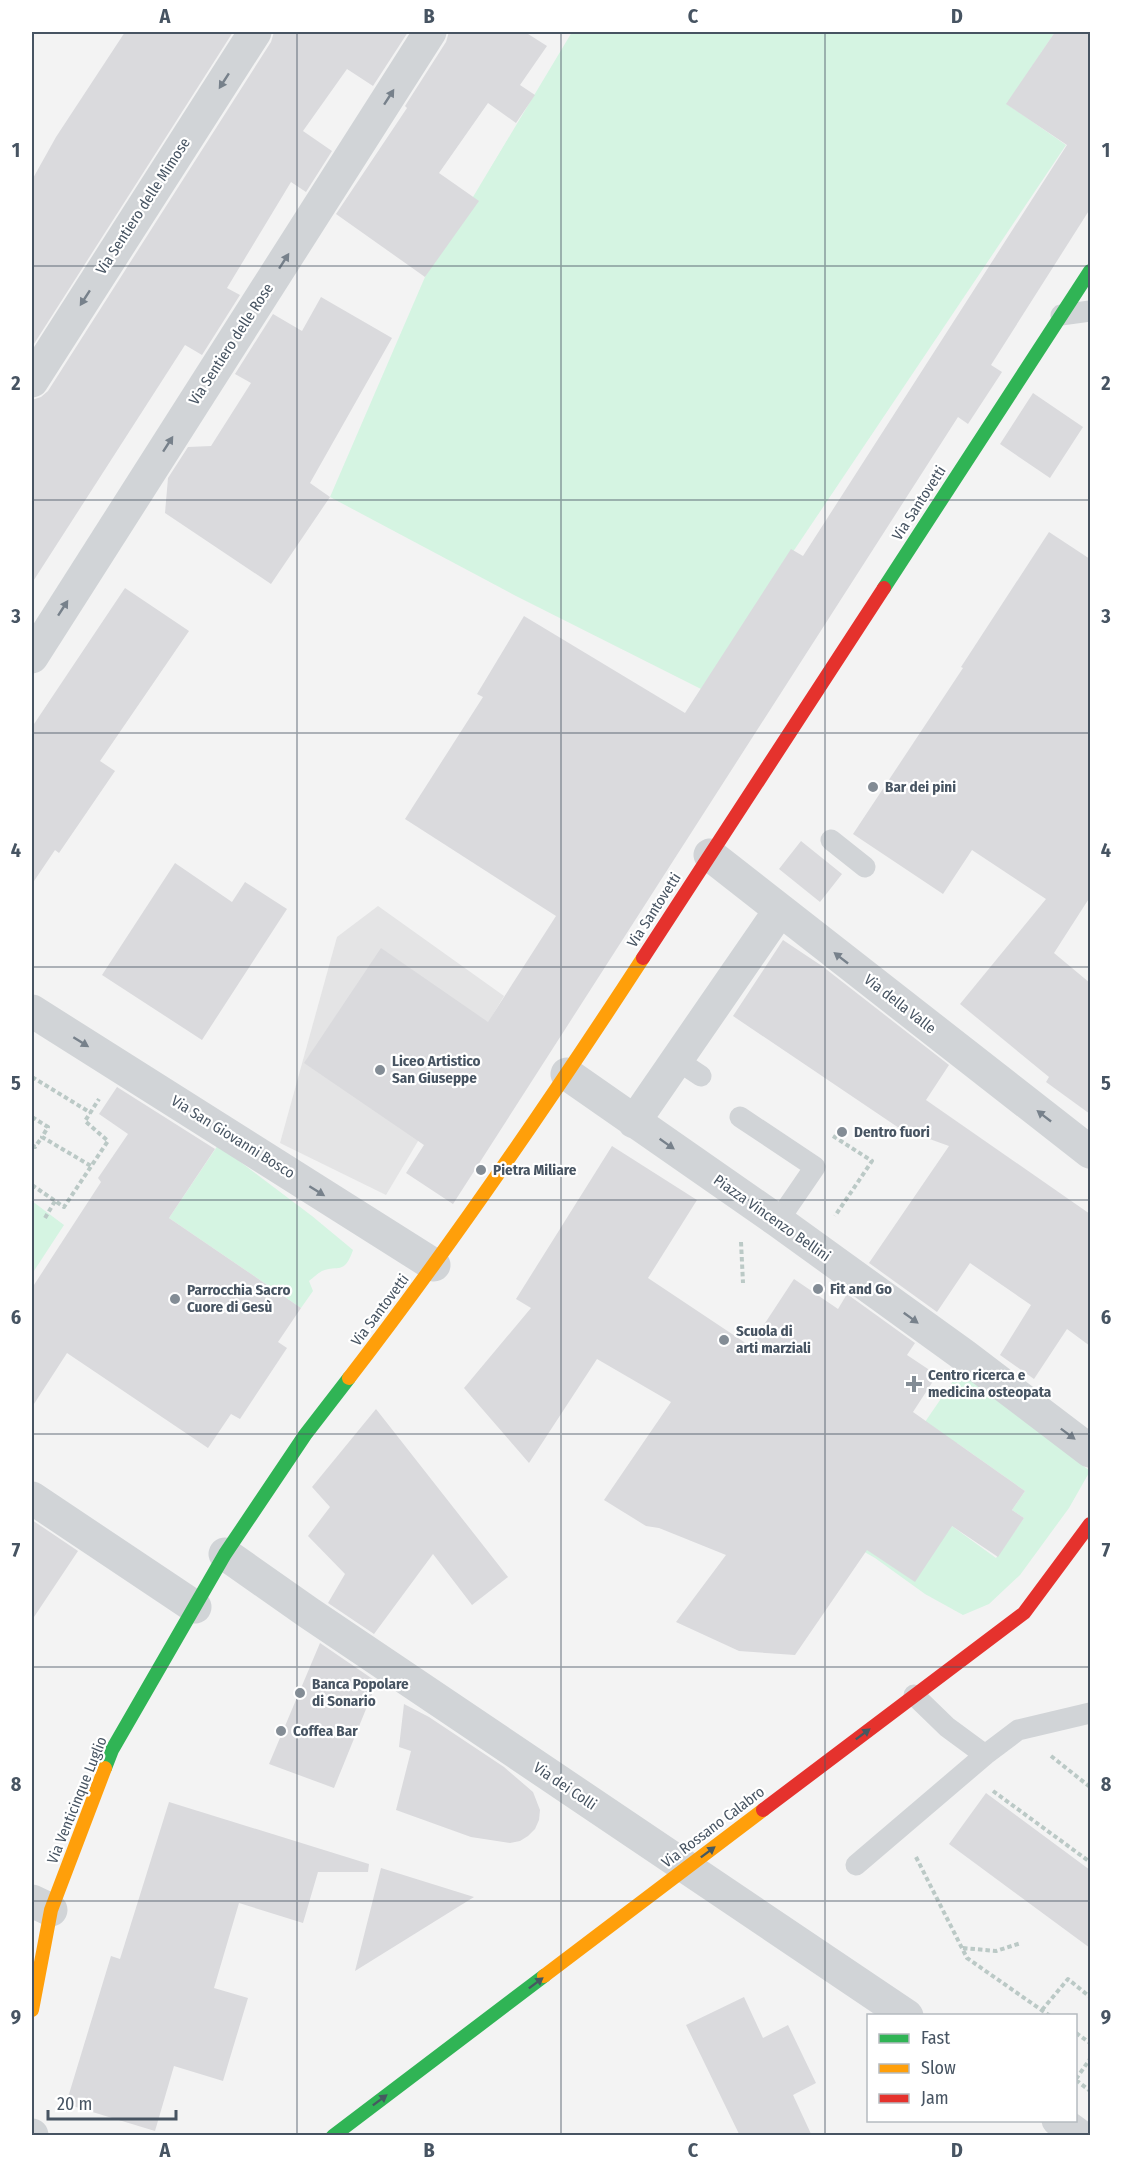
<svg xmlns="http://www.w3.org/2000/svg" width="1122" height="2167" font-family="'Fira Sans Condensed',sans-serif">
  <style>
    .education { fill: #e4e4e5 }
    .green { fill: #d5f4e2; fill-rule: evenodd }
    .building { fill: #dadadd }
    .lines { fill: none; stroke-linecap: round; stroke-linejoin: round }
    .path { stroke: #bbc9c6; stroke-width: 4; stroke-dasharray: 4.5 3; stroke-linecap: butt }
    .lane { stroke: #d1d4d7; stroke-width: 21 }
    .street { stroke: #d1d4d7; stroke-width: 33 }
    .fast { stroke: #30b455; stroke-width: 14 }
    .slow { stroke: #ff9f0a; stroke-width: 14 }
    .jam { stroke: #e5322d; stroke-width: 14 }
    .oneway { fill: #77818b }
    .oneway2 { fill: #465961 }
    .grid { fill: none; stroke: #475462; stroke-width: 1.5; stroke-opacity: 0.55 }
    .poi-dot { fill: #838c95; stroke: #fff; stroke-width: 2 }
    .labels { text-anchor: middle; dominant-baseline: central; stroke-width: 4.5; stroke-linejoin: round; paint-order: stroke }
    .street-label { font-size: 15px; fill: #475462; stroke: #fff }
    .poi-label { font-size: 15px; font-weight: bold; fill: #475462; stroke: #fff; text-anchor: start }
    .neatline { fill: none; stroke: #475462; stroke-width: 2 }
    .grid-label { font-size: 20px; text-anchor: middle; font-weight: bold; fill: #475462 }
  </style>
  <rect width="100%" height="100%" fill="#f3f3f3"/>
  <path class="education" d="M378,906l126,90 -118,199 -106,-52 57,-206z"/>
  <path class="green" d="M572,32h483l-48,72 59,41 -365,544 -185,-93 -186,-99 95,-220z
    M218,1145l94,71 41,34c-9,26 -15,14 -31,21 -4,2 -9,7 -13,10l4,10 -12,17 -132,-90z
    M32,1201l32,24 -32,49z
    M960,1371l130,100 -21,37 -49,67 -31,29 -26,11 -38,-21 -50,-36 -26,-15 78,-124zM957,1443l68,48 -13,19 12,8 -28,40 -80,-58z"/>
  <path class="building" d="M125,32h108l-201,315v-167l24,-43z
    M274,32h134l-35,54 -26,-17 -44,62 29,20 -26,41 -15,-10 -64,106 13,7 -38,60 -17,-10 -153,238v-183l9,-3 7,-6 223,-349z
    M449,32h76l22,14 -27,39 15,10 -19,28 -28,-20 -49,70 40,28 -54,76 -89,-63 71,-106 -2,-2 41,-64z
    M1055,32h35v177l-99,156 11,7 -34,52 -10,-7 -505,787 -47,-31 18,-28 -120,-82 77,-115 107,74 68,-106 -151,-97 78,-122 -6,-3 47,-78 161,97 106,-164 12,7 264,-411 -61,-41z
    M321,297l71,41 -82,145 20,14 -59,87 -106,-71 3,-35 20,-31 23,-1 40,-63 -16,-9 38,-60 29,17z
    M1033,393l50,34 -33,51 -50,-34z
    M1049,532l41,27v338l-36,56 36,30v131l-44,-32 3,-5 -89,-73 86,-105 -74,-49 -29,44 -90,-60 110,-166 -2,-1z
    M125,588l64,43 -89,130 15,10 -56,82 -4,-3 -23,34v-157z
    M801,841l41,33 -22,28 -41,-33z
    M175,863l57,39 13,-20 42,27 -85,131 -100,-65z
    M783,940l39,26 127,99 -23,35 164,114v132l-23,-17 -33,50 -34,-24 31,-50 -61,-42 -33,49 -68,-49 80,-117 -50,-18 -166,-112z
    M117,1087l98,62 -46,69 132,90 -23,34 9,6 -47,71 -9,-5 -23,34 -141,-95 -35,54v-119l69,-106 -3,-4 30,-44 -29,-20z
    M612,1146l85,54 -49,78 102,68 44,-67 44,30 9,-15 68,49 -8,12 30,20 -24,37 112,79 -13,19 12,8 -26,39 -46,-31 -37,56 -48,-32 -72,105 -56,-4 -63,-29 50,-67 -67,-27 -13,-2 -42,-26 67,-98 -74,-43 -68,104 -65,-75 67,-80 -15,-9z
    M376,1409l132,168 -36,28 -39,-51 -59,80 -46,-31 17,-29 -37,-38 22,-29 -18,-20z
    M32,1520l46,31 -46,69z
    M320,1643l57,39 -43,106 -65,-24z
    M404,1704l25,13 75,50 29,25 7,18 -1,10 -4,9 -7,7 -8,5 -10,2 -39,-6 -75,-27 15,-59 -12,-4z
    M986,1793l104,77v78l-141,-104z
    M169,1802l200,62 -1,8h-50l-15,51 -64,-20 -25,85 34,10 -25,83 -49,-15 -19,65 -89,-27 45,-148 9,3z
    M381,1868l93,29 -119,74z
    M744,1997l19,41 25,-13 28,58 -23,12 19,41h-72l-54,-111z"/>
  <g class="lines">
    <path class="path" d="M32,1077l59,36
      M32,1117l16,10 -6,10 49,29
      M833,1136l39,25 -37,55
      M32,1145l3,2 7,-10
      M32,1185l32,22 44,-66 -23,-20 14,-22
      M45,1218l10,-17
      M741,1242l2,41
      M1051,1756l39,31
      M993,1791l97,71
      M916,1857l51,101 83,58
      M963,1948l33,3 25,-8
      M1042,2010l26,-31 22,18
      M1076,2033l14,10
      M1076,2079l14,-20
      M1076,2080l14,11"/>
    <path class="lane" d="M1061,315l29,-4
      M831,840l34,27
      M677,1060l24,16
      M740,1117l75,50 -37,54
      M985,1755l33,-25 72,-17
      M856,1865l129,-110 -38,-28 -33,-32"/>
    <path class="street" d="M32,381l223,-349
      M32,657l398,-625
      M710,855l380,297
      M32,1011l402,254
      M567,1074l211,147 187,135 125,95
      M634,1122l146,-212
      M32,1498l163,109
      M225,1554l84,59 598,403
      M32,1901l19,9
      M1058,2120l22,16
      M32,2135v1"/>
    <path class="fast" d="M884,588l206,-317
      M105,1768l7,-18 113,-196 80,-119 44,-57
      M333,2136l211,-160"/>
    <path class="slow" d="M349,1378c105,-136 201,-277 294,-420
      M544,1976l219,-166
      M32,2010l19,-100 54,-142"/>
    <path class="jam" d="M643,958l241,-370
      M763,1810l261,-197 66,-89"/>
  </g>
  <defs><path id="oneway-solid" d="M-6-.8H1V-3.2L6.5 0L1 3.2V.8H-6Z" transform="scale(1.5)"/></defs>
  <g class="oneway">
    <use href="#oneway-solid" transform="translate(224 81) rotate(123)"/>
    <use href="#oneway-solid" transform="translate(389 97) rotate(-57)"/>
    <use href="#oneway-solid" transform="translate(284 261) rotate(-57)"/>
    <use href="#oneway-solid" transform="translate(85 298) rotate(123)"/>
    <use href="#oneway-solid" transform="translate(168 444) rotate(-57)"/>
    <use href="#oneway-solid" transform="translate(63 608) rotate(-57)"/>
    <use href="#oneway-solid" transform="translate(841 958) rotate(-142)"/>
    <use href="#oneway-solid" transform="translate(81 1042) rotate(32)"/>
    <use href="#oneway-solid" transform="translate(1044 1116) rotate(-142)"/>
    <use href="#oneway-solid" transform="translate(667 1144) rotate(35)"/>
    <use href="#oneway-solid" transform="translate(317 1191) rotate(32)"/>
    <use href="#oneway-solid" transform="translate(911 1318) rotate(36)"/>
    <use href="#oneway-solid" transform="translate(1068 1434) rotate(37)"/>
  </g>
  <g class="oneway2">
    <use href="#oneway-solid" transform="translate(863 1734) rotate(-37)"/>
    <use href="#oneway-solid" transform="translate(708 1852) rotate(-37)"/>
    <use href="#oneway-solid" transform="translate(536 1983) rotate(-37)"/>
    <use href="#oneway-solid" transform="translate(380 2100) rotate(-37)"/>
  </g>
  <path class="grid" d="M297,32v2104M561,32v2104M825,32v2104M32,266h1058M32,500h1058M32,733h1058M32,967h1058M32,1200h1058M32,1434h1058M32,1667h1058M32,1901h1058"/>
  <g class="poi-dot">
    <circle cx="873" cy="787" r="6"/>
    <circle cx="380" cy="1070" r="6"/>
    <circle cx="842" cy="1132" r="6"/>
    <circle cx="481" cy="1170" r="6"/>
    <circle cx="818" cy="1289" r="6"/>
    <circle cx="175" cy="1299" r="6"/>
    <circle cx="724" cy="1340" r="6"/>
    <path d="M911 1375h6v6h6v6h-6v6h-6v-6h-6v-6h6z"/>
    <circle cx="300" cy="1693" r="6"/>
    <circle cx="281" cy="1731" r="6"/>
  </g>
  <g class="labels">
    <g class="street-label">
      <text transform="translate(143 206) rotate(-57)">Via Sentiero delle Mimose</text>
      <text transform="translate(231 344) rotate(-57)">Via Sentiero delle Rose</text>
      <text transform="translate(919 503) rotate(-57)">Via Santovetti</text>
      <text transform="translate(654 910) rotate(-57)">Via Santovetti</text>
      <text transform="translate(900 1004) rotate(38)">Via della Valle</text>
      <text transform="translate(233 1137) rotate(32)">Via San Giovanni Bosco</text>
      <text transform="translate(772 1218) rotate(35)">Piazza Vincenzo Bellini</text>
      <text transform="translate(380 1310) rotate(-53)">Via Santovetti</text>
      <text transform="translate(565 1786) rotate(34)">Via dei Colli</text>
      <text transform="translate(77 1800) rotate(-68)">Via Venticinque Luglio</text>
      <text transform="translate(713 1827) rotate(-37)">Via Rossano Calabro</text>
    </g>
    <g class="poi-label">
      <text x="885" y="787">Bar dei pini</text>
      <text x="392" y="1061">Liceo Artistico<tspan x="392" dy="17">San Giuseppe</tspan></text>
      <text x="854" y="1132">Dentro fuori</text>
      <text x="493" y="1170">Pietra Miliare</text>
      <text x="830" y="1289">Fit and Go</text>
      <text x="187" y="1290">Parrocchia Sacro<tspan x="187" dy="17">Cuore di Gesù</tspan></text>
      <text x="736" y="1331">Scuola di<tspan x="736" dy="17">arti marziali</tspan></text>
      <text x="928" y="1375">Centro ricerca e<tspan x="928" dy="17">medicina osteopata</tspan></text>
      <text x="312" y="1684">Banca Popolare<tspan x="312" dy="17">di Sonario</tspan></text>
      <text x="293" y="1731">Coffea Bar</text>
    </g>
  </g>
  <rect width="1122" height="2167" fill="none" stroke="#ffffff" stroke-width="66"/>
  <rect x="867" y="2014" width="210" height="108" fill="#ffffff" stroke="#b5bbc0" stroke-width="1.5"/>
  <rect x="879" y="2034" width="30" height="9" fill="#30b455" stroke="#b5bbc0" stroke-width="1.5"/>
  <text x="921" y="2044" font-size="18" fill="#475462">Fast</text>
  <rect x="879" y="2064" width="30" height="9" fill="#ff9f0a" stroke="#b5bbc0" stroke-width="1.5"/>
  <text x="921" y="2074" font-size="18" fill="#475462">Slow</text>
  <rect x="879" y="2094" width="30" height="9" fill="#e5322d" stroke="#b5bbc0" stroke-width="1.5"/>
  <text x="921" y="2104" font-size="18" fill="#475462">Jam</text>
  <path d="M48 2110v9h128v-9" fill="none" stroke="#475462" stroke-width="3"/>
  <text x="57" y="2110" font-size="18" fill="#475462" stroke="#ffffff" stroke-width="4.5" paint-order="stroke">20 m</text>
  <rect x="33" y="33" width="1056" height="2101" class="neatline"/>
  <g class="grid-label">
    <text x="165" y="23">A</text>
    <text x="429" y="23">B</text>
    <text x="693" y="23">C</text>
    <text x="957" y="23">D</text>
    <text x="16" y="157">1</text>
    <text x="1106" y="157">1</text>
    <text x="16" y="390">2</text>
    <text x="1106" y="390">2</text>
    <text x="16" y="623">3</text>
    <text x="1106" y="623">3</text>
    <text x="16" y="857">4</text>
    <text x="1106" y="857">4</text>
    <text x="16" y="1090">5</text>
    <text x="1106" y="1090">5</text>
    <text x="16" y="1324">6</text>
    <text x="1106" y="1324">6</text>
    <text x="16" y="1557">7</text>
    <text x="1106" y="1557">7</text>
    <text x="16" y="1791">8</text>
    <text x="1106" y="1791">8</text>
    <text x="16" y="2024">9</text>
    <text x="1106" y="2024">9</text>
    <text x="165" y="2157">A</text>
    <text x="429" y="2157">B</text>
    <text x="693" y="2157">C</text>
    <text x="957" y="2157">D</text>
  </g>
</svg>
